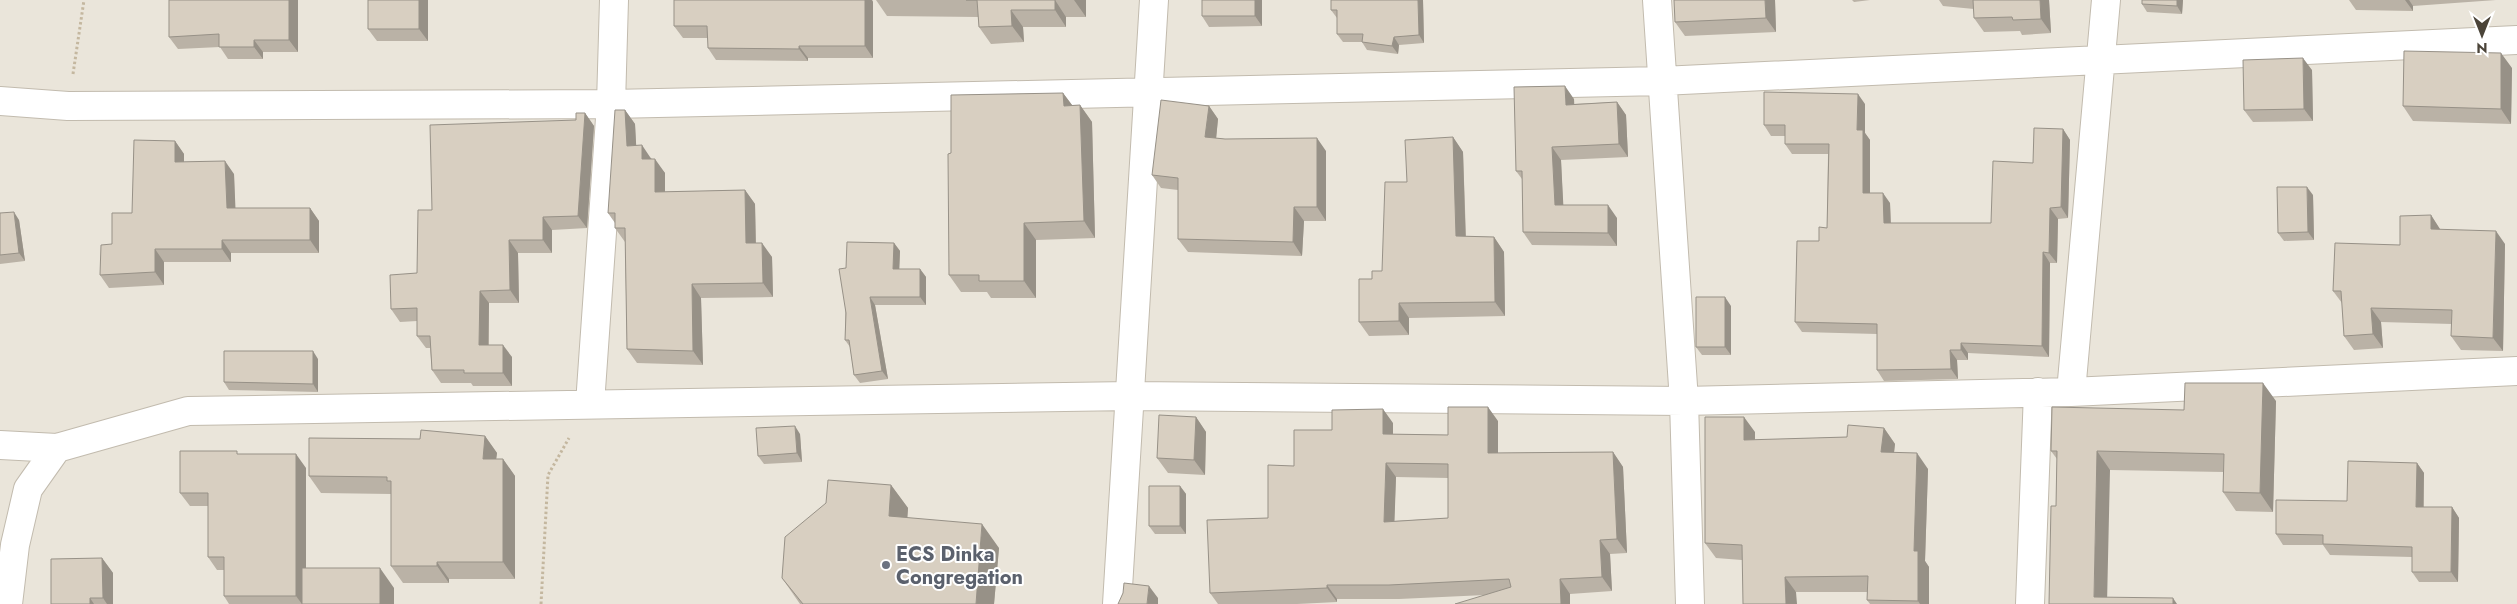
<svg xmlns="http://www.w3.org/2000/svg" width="2517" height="604" font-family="Jost,sans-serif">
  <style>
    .residential { fill: #eae5da }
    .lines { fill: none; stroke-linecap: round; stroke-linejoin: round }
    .minor-casing { stroke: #c2bbae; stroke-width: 30 }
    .path { stroke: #c4b79f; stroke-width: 3; stroke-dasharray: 2.5 2.5; stroke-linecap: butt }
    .minor { stroke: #fff; stroke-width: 28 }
    .wall { fill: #bab2a6; fill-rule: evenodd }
    .shaded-wall { fill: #979187 }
    .building { fill: #d8cfc1; stroke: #979187; fill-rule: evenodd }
    .worship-dot { fill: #6b7280; stroke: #fff; stroke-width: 2 }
    .labels { text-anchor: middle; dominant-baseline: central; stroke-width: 4; stroke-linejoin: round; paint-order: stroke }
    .worship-label { font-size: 20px; font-weight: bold; fill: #5b616d; stroke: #fff; text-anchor: start }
  </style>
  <rect width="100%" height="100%" fill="#f6f3ec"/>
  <path class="residential" d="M0,0h2517v604h-2517z"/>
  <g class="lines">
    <g class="minor-casing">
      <path id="minor" d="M1657,0l27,401 6,203
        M0,101l68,5 543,-2 1051,-23 855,-41
        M2071,392l35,-392
        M590,404l21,-300 3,-104
        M0,445l57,3
        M8,604l7,-59 13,-56 29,-41 131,-37 942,-15 554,5 387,-9 446,-21
        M1117,604l37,-604
        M2030,604l8,-212"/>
    </g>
    <path class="path" d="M73,74l11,-74
      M541,604l7,-129 21,-37"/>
    <use href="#minor" class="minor"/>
  </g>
  <path class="wall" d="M298,0v52h-35v7h-35l-8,-12 -42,2 -9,-12z
    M428,0v41h-51l-9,-12z
    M674,0h198l1,2v56h-65v3l-92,-1 -8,-12v-10h-25l-9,-12z
    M876,0h210v17h-20v10h-43l1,15 -33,2 -12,-17 -1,-10 -91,-1z
    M1262,0v26l-53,1 -7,-11z
    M1423,0l1,43 -25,2 -1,9 -31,-4 -5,-8h-19l-6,-8v-16l-6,-8z
    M1775,0l1,32 -91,4 -10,-14z
    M1852,0h18l-16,2z
    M1939,0h110l2,33 -29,2 -2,-4 -36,1 -10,-14v-9l-31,-3z
    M2142,0h41l-1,14 -35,-2 -5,-8z
    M2349,0h147l-83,6v5l-57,-1z
    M2512,68l-1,56 -98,-3 -10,-15z
    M2312,70l1,51 -60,1 -9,-12z
    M1063,93l9,12h8l12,17 3,116 -59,2v58h-45l-4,-6h-26l-12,-17 2,-122z
    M1574,99v5l43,-2 9,13 2,42 -67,3 2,45 54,13v28l-85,-1 -9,-13 -1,-53 -6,-8z
    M1865,104v29l5,7v53l20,10 1,20h100l42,-60 30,-34 7,11 -2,78 -10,1 -1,44h-7l-1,94 -81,-4v7h-11l1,19 -74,2 -7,-11v-36l-75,-2 -7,-10 24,-81 8,-13 1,-74h-36l-7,-10v-8h-14l-7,-11z
    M1209,106l9,13 -2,19 110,13v70h-22l-2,35 -114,-4 -10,-13v-49l-17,-2 -9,-13z
    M625,110l10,14 1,22 16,13 13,14v19l80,-2 10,14 1,39 16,14 1,40 -72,1 2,67 -66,-2 -10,-14 -2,-107 -10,-14v-5l-7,-10z
    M585,113l9,13 -7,102 -35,2v23h-34l1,50h-30v42l23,12v29h-39l-2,-3h-30l-9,-13 -2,-22h-4l-9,-12v-15l-17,1 -9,-13 26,-36z
    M1453,137l10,15 3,84 28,1 10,15 1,64 -96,2v17l-40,1 -10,-14 13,-43 10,-8 25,-89z
    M175,141l9,13v8l50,12 1,34h75l9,13v32h-88v9h-67v23l-55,3 -9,-13 12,-31 20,-31z
    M2313,195l1,45 -30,1 -6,-8z
    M0,213l19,7 6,41 -25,3z
    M2431,215l9,15 65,14 -2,107 -42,-1 -10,-14 1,-12 -71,-2 2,26 -29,2 -10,-14 -2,-33 -9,-12 67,-46z
    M894,243l6,8 -1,18h21l6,8v28h-51l13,74 -28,4 -6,-8 -4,-28 -5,-7 1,-72z
    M1731,306v49h-29l-6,-8z
    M318,359v33l-89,-2 -5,-8z
    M2276,401l-3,111 -37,-1 -13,-19 1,-20 -114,-2 -61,134 7,-98 1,-47 -6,-8 133,-41z
    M1196,417l10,15 -1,43 -37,-2 -11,-15z
    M1498,421v32l115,-1 10,15 4,86 -17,1 2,37 -42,3 -85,1 -86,4h-62v3l-40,2h-79l-8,-11 58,-75 64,-88 61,-7v11l55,1zM1396,477l52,1v40l-54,3z
    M1884,428l11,16 -1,9 34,16 -3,92 4,6v37h-59l-3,-4v-8h-71l-54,-32 -26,-2 -11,-15 50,-111v8l92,-3z
    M800,434l2,28 -38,2 -6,-8z
    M485,436l12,17 -1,6h7l12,17v103h-66v4h-46l-12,-17v-72l-70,-1 -12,-17 111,-37z
    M239,454l67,14v100l88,20v16h-165l-5,-8v-26h-7l-9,-13v-51h-18l-10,-13z
    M2417,463l7,10v34h28l7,11 -1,64h-39l-7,-10v-15l-82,-2 -7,-10h-40l-7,-11 71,-33z
    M891,485l17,23 -1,10 92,30 -5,56h-194l-18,-26z
    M1180,486l6,8v40h-31l-6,-8z
    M102,558l11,15v31h-62z"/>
  <path class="shaded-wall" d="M289,0h9v52l-9,-12z
    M419,0h9v41l-9,-12z
    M865,0h7l1,2v56l-8,-12z
    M1055,0l11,17v10l-11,-17z
    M1074,0h12v17z
    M1255,0h7v26l-7,-10z
    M1418,0h5l1,43 -5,-8z
    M1765,0h10l1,32 -10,-14z
    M2040,0h9l2,33 -10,-14z
    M2177,0h6l-1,14 -5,-8z
    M2405,0h4l4,6v5z
    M1011,10l12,17 1,15 -12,-16z
    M1394,37l5,8 -1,9 -6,-8z
    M254,40l9,12v7l-9,-12z
    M799,46l9,12v3l-9,-12z
    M2501,53l11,15 -1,56 -10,-15z
    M2303,58l9,12 1,51 -9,-12z
    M1565,86l9,13 1,19 -9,-13z
    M1063,93l12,16 -11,-3z
    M1858,94l7,10v29l5,7v64l-7,-11 -6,-63z
    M1617,102l9,13 2,42 -9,-13z
    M1080,105l12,17 3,116 -11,-17z
    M1209,106l9,13 -3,31 -10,-13z
    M625,110l10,14 2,36 -10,-14z
    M585,113l9,13 -7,102 -9,-12z
    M2063,129l7,11 -2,78 -7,-11z
    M1453,137l10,15 3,98 -10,-14z
    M1317,138l9,13v70l-9,-14z
    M175,141l9,13v21l-9,-13z
    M642,145l10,15 -10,-1z
    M1552,147l9,13 3,58 -9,-13z
    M655,159l10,14v33l-10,-14z
    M225,161l9,13 2,47 -9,-13z
    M2307,187l6,8 1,45 -6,-8z
    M745,190l10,14 1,53 -10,-14z
    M1883,193l7,10 1,30 -7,-10z
    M1608,205l9,13v28l-9,-13z
    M1294,207l10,14 -2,35 -9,-14z
    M310,208l9,13v32l-9,-13z
    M2050,208l8,11 -1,44 -8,-10z
    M14,212l5,8 6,41 -6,-8z
    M2431,215l9,14 1,14 -10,-14z
    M543,217l9,13v23l-9,-13z
    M1024,223l12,17v58l-12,-17z
    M2496,231l9,13 -2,107 -10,-13z
    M1494,237l10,15 1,64 -10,-14z
    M222,240l9,13v9l-9,-13z
    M509,240l9,13 1,50 -9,-13z
    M762,243l10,14 1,40 -10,-14z
    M894,243l6,8 -1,26 -6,-8z
    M155,249l9,13v23l-9,-13z
    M2043,252l7,11 -1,94 -7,-11z
    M920,269l6,8v28l-6,-8z
    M692,284l9,14 2,67 -10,-14z
    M480,291l9,12 -1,54 -9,-12z
    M870,297l5,8 13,74 -6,-8z
    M1725,297l6,9v49l-6,-8z
    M1399,303l10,15v17l-10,-14z
    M2371,308l10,14 2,26 -10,-14z
    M1961,343l7,10v7l-7,-10z
    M503,345l9,12v29l-9,-13z
    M1950,350l7,10 1,19 -7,-10z
    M313,351l5,8v33l-5,-8z
    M2263,383l13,18 -3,111 -13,-19z
    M1488,407l10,14v47l-10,-15z
    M1383,409l10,14v26l-10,-15z
    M1196,417l10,15 -1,43 -11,-15z
    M1744,417l11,15v24l-11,-16z
    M795,426l5,8 2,28 -5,-9z
    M1884,428l11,16 -3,24 -11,-16z
    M485,436l12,17 -3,23 -11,-17z
    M2097,451l13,19 -3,134 -13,-7z
    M1613,452l10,15 4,86 -10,-14z
    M1917,453l11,16 -3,92 4,6v37h-9l-2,-3 -4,-50z
    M296,454l10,14v136h-4l-6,-8z
    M503,459l12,17v103l-12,-17z
    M1386,463l10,14 -2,59 -10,-14z
    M2417,463l7,10 -1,45 -7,-11z
    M891,485l17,23 -2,32 -17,-24z
    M1180,486l6,8v40l-6,-8z
    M2452,507l7,11 -1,64 -7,-10z
    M982,524l17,24 -5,56h-18z
    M1600,540l10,14 2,37 -10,-14z
    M102,558l11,15v31h-6l-4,-6z
    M437,562l12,17v4l-12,-17z
    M380,568l14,20v16h-14z
    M1785,577l11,15 1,12h-11z
    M1560,579l10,15v10h-9z
    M1327,585l10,14v3l-10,-14z
    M1149,586l9,12v6h-11z
    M90,598l4,6h-4z
    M2173,598l4,6h-4z"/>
  <path class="building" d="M169,0h120v40h-35v7h-35v-13l-50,3z
    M368,0h51v29h-51z
    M674,0h191v46h-66v3l-91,-1 -1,-22h-33z
    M966,0h89v10h-44l1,16 -33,1 -2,-27z
    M1202,0h53v16h-53z
    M1331,0h87l1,35 -25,2 -2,9 -30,-4 1,-8h-26v-24h-6z
    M1674,0h91l1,18 -91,4z
    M1973,0h67l1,19 -28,1 -1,-3 -38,1z
    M2142,0h35v6l-35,-2z
    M2404,51l97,2v56l-98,-3z
    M2303,58l1,51 -60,1 -1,-50z
    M1565,86l1,19 51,-3 2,42 -67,3 3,58h53v28l-85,-1 -1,-61h-6l-2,-84z
    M1764,92l94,2 -1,36h6v63h20l1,30h107l2,-62 40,2 1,-35 29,1 -2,78 -11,1 -1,45 -6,-1 -1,94 -81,-3v7h-11l1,19 -74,1v-46l-82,-2 2,-81h22v-14l8,1 2,-84h-44v-19h-21z
    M1063,93l1,13 16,-1 4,116 -60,2v58h-45v-6h-30l-1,-121 3,-1v-58z
    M1161,100l48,6 -4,31 20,2 92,-1v69h-23l-1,35 -115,-3v-61l-26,-3z
    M615,110h10l2,36 15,-1v14h13v33l90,-2 1,53h16l1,40 -71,1 1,67 -66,-2 -2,-121h-10v-15h-7z
    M576,113h9l-7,103 -35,1v23h-34l1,50 -30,1 -1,54h24v28h-39v-3h-32l-2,-34h-13v-28l-26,1 -1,-34 27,-2 1,-63h14l-2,-85 146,-5z
    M1453,137l3,99 38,1 1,65 -96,1v18l-40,1v-43h13v-8h10l3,-89h22l-2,-42z
    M134,140l41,1v21l50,-1 2,47h83v32h-88v9h-67v23l-55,3 1,-30 11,-1v-31h20z
    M2277,187h30l1,45 -30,1z
    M14,212l5,41 -19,2v-42z
    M2431,215v14l65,2 -3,107 -42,-2 1,-26 -81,-2 2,26 -29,2 -3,-45h-8l2,-48 65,2v-29z
    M847,242l47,1 -1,26h27v28h-50l12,74 -28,4 -5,-35h-4l1,-27 -7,-44 7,-1z
    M1696,297h29v50h-29z
    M224,351h89v33l-89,-2z
    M2185,383h78l-3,110 -37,-1 1,-38 -127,-3 -3,146 79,1v6h-124l2,-98h5l1,-55h-6l1,-44 132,3z
    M1448,407h40v46l125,-1 4,87 -17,1 2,37 -42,2 1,25h-106l56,-17 -2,-8 -120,6h-62v3l-117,5 -3,-73 61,-2v-53l26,1v-36h38v-20l51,-1v25l65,1zM1386,463l62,1v54l-64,4z
    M1159,415l37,2 -2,43 -37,-2z
    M1705,417h39v23l103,-3 1,-12 36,3 -3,24 36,1 -3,98h4v50l-51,-1 1,-24 -83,1 1,27h-43l-1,-59 -37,-2z
    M795,426l2,27 -39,3 -2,-28z
    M421,430l64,6 -2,23h20v103h-66v4h-46v-85h-4v-4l-78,-1v-38l111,1z
    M180,451h57v3h59v142h-72v-39h-16v-64h-28z
    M2348,461l69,2 -1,44h36l-1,65h-39v-25l-89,-3v-9l-47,-1v-34l71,1z
    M828,480l63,5 -2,31 93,8 -6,80h-173l-21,-26 3,-41 41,-34z
    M1149,486h31v40h-31z
    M102,558l1,40h-13v6h-39v-45z
    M302,568h78v36h-78z
    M1124,583l25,3 -2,18h-29l5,-11z"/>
  <circle class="worship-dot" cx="886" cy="565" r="5"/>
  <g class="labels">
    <g class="worship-label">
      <text x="896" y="554">ECS Dinka<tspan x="896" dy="23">Congregation</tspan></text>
    </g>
  </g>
  <g transform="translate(2482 35) rotate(180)" stroke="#ffffff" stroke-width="4" paint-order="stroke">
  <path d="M0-4L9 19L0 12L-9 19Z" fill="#4b4439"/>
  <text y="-8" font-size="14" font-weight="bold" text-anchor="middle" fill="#4b4439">N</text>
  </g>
</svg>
